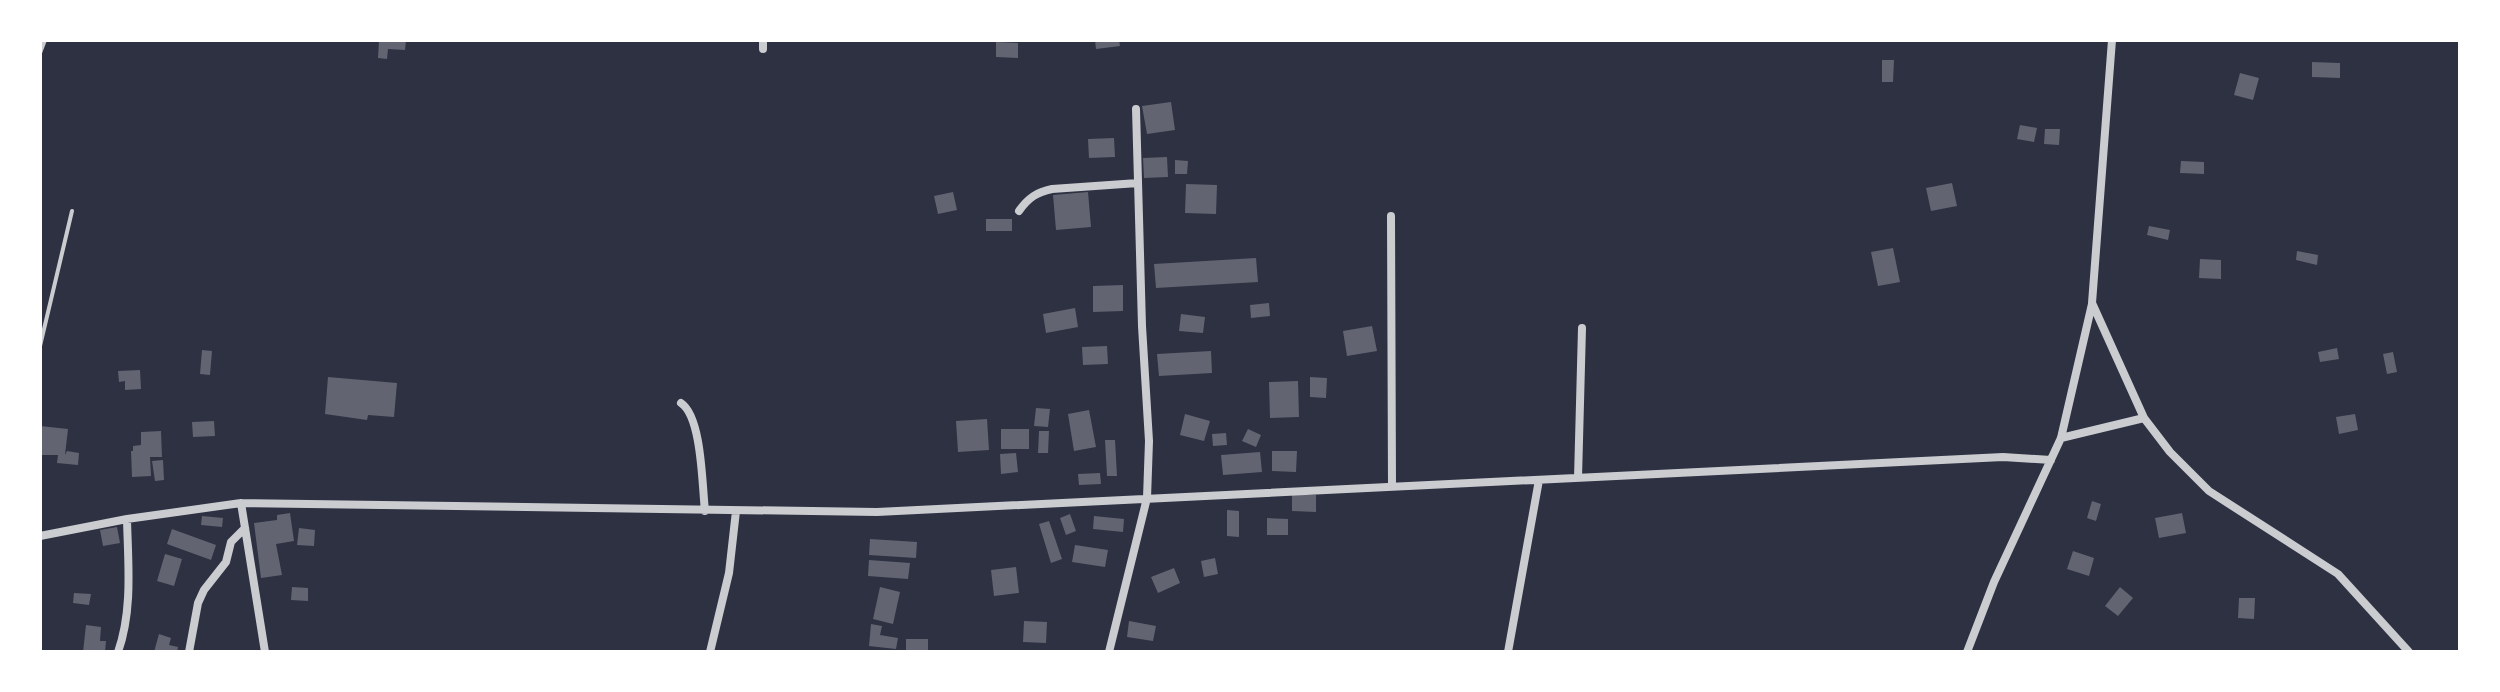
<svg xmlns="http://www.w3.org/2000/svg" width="2500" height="692" font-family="'Source Sans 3',sans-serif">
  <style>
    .building { fill: #626471 }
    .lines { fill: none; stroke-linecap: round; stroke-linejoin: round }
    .service { stroke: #caccd0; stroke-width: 4 }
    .minor { stroke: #caccd0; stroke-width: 8 }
  </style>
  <rect width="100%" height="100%" fill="#2d3142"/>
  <path class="building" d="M379,40h27l-1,10 -17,-1 -1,10 -9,-1z
    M1095,40h24l1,6 -24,3z
    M996,42l22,1v15l-22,-1z
    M1882,60h12l-1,22h-11z
    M2312,62l28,1v15l-28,-1z
    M2240,73l19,5 -6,22 -19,-5z
    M1171,102l4,28 -28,4 -5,-28z
    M2020,125l17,3 -3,14 -17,-3z
    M2045,129h15l-1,16 -15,-1z
    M1114,138l1,19 -26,1 -1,-19z
    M1167,157l1,20 -24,1 -1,-20z
    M1175,160l13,1 -1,13h-12z
    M2181,161l23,1v12l-24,-1z
    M1952,183l5,23 -26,5 -5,-23z
    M1186,184l31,1 -1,29 -31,-1z
    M953,192l4,18 -19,4 -4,-18z
    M1088,192l3,35 -35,3 -3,-35z
    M986,219h26v12h-26z
    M2149,226l21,4 -2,10 -21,-5z
    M1893,248l7,34 -22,4 -7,-34z
    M2297,251l21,4 -1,10 -21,-5z
    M1256,258l2,24 -102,6 -2,-24z
    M2200,259l21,1v19l-22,-1z
    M1123,285v26l-30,1v-26z
    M1269,303l1,13 -19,2 -1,-13z
    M1075,308l3,19 -32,6 -3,-19z
    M1181,314l24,3 -2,16 -24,-2z
    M1372,326l5,25 -30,5 -4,-25z
    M1107,346l1,18 -25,1 -1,-18z
    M2337,348l2,11 -19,3 -2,-10z
    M202,350l10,1 -2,24 -10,-1z
    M1211,351l1,22 -53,3 -2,-22z
    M2393,352l4,20 -10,2 -4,-20z
    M140,370l1,19 -16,1v-9l-6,1 -1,-11z
    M328,377l69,6 -3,34 -26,-2 -1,5 -42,-6z
    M1310,377l17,1 -1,20 -16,-1z
    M1298,381l1,36 -29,1 -1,-36z
    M1036,408l14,1 -2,18 -14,-1z
    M1089,410l7,37 -22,4 -6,-37z
    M1185,414l25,7 -6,20 -24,-6z
    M2355,414l3,16 -19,4 -3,-17z
    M987,419l2,31 -31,2 -2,-31z
    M214,421l1,15 -22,1 -1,-15z
    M40,426l28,3 -3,26 2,-4 12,2 -1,12 -21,-2 1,-8h-18z
    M1001,429h28v20h-28z
    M1248,429l13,6 -5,12 -14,-6z
    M161,431l1,26h-12l1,19 -19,1 -1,-26h2v-5l8,-1v-13z
    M1039,431h10l-1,22h-10z
    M1226,433l1,12 -14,1 -1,-12z
    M1105,440h10l2,36h-10z
    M1272,451h25l-1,21 -24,-1z
    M1260,452l2,20 -39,3 -2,-20z
    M1016,453l2,19 -17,2 -1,-20z
    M163,460l1,20 -9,1 -3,-20z
    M1100,473l1,11 -22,1 -1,-11z
    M1292,495h24v17l-24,-1z
    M2092,501l9,3 -5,17 -9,-3z
    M1227,510l12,1v26l-12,-1z
    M290,513l4,28 -18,3 6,31 -21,3 -7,-55 23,-3v-5z
    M2182,513l4,20 -27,5 -4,-20z
    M1070,514l6,17 -10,4 -6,-17z
    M202,516l21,2 -1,9 -21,-2z
    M1094,516l30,3 -1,13 -30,-3z
    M1267,518l21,1v16h-21z
    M1049,521l13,38 -11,4 -12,-39z
    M117,527l3,16 -17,3 -3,-16z
    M299,528l16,2 -1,16 -17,-1z
    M172,529l44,16 -5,15 -44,-16z
    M870,539l47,3 -1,16 -47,-3z
    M1075,545l33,5 -3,17 -33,-5z
    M2073,551l21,7 -5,18 -22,-7z
    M165,554l17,5 -8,27 -17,-5z
    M1215,558l3,16 -14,3 -3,-16z
    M869,560l41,3 -2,16 -40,-3z
    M1016,567l3,26 -25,3 -3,-26z
    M1174,568l6,15 -22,10 -7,-16z
    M292,587l16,1v13l-17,-1z
    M880,587l20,5 -7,32 -20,-5z
    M2120,587l13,11 -15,18 -13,-10z
    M74,593l17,1 -2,11 -16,-2z
    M2239,598h16l-1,21 -16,-1z
    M1024,621l23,1 -1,21 -23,-1z
    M1129,621l27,5 -3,15 -26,-4z
    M871,624l11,2 -2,9 18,3 -2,11 -27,-3z
    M86,625l15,2 -1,14h6l-1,11h-22z
    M159,634l12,4 -2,7 9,2 -1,5h-23z
    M906,639h22v11h-22z"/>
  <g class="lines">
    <path class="service" d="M40,53l5,-13
      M40,346l32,-135"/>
    <path class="minor" d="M763,40v9
      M2112,40l-20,263 52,115 26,34 39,39 129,83 71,78
      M1019,211c9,-13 18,-19 33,-22l86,-6
      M1391,216l1,270
      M681,403c21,14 21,82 24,108
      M2061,438l83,-20
      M1578,478l4,-150
      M241,503l24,149
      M40,536l87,-17 114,-16 636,9 1126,-55 48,3
      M118,652c15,-42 10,-89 9,-133
      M189,652l9,-49 6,-13 22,-28 5,-20 14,-14
      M710,652l19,-79 7,-62
      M1109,652l38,-154 2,-57 -7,-115 -6,-217
      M1508,652l31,-172
      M1967,652l27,-70 67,-144 31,-134"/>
  </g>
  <rect width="2500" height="692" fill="none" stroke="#ffffff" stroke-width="84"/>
</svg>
